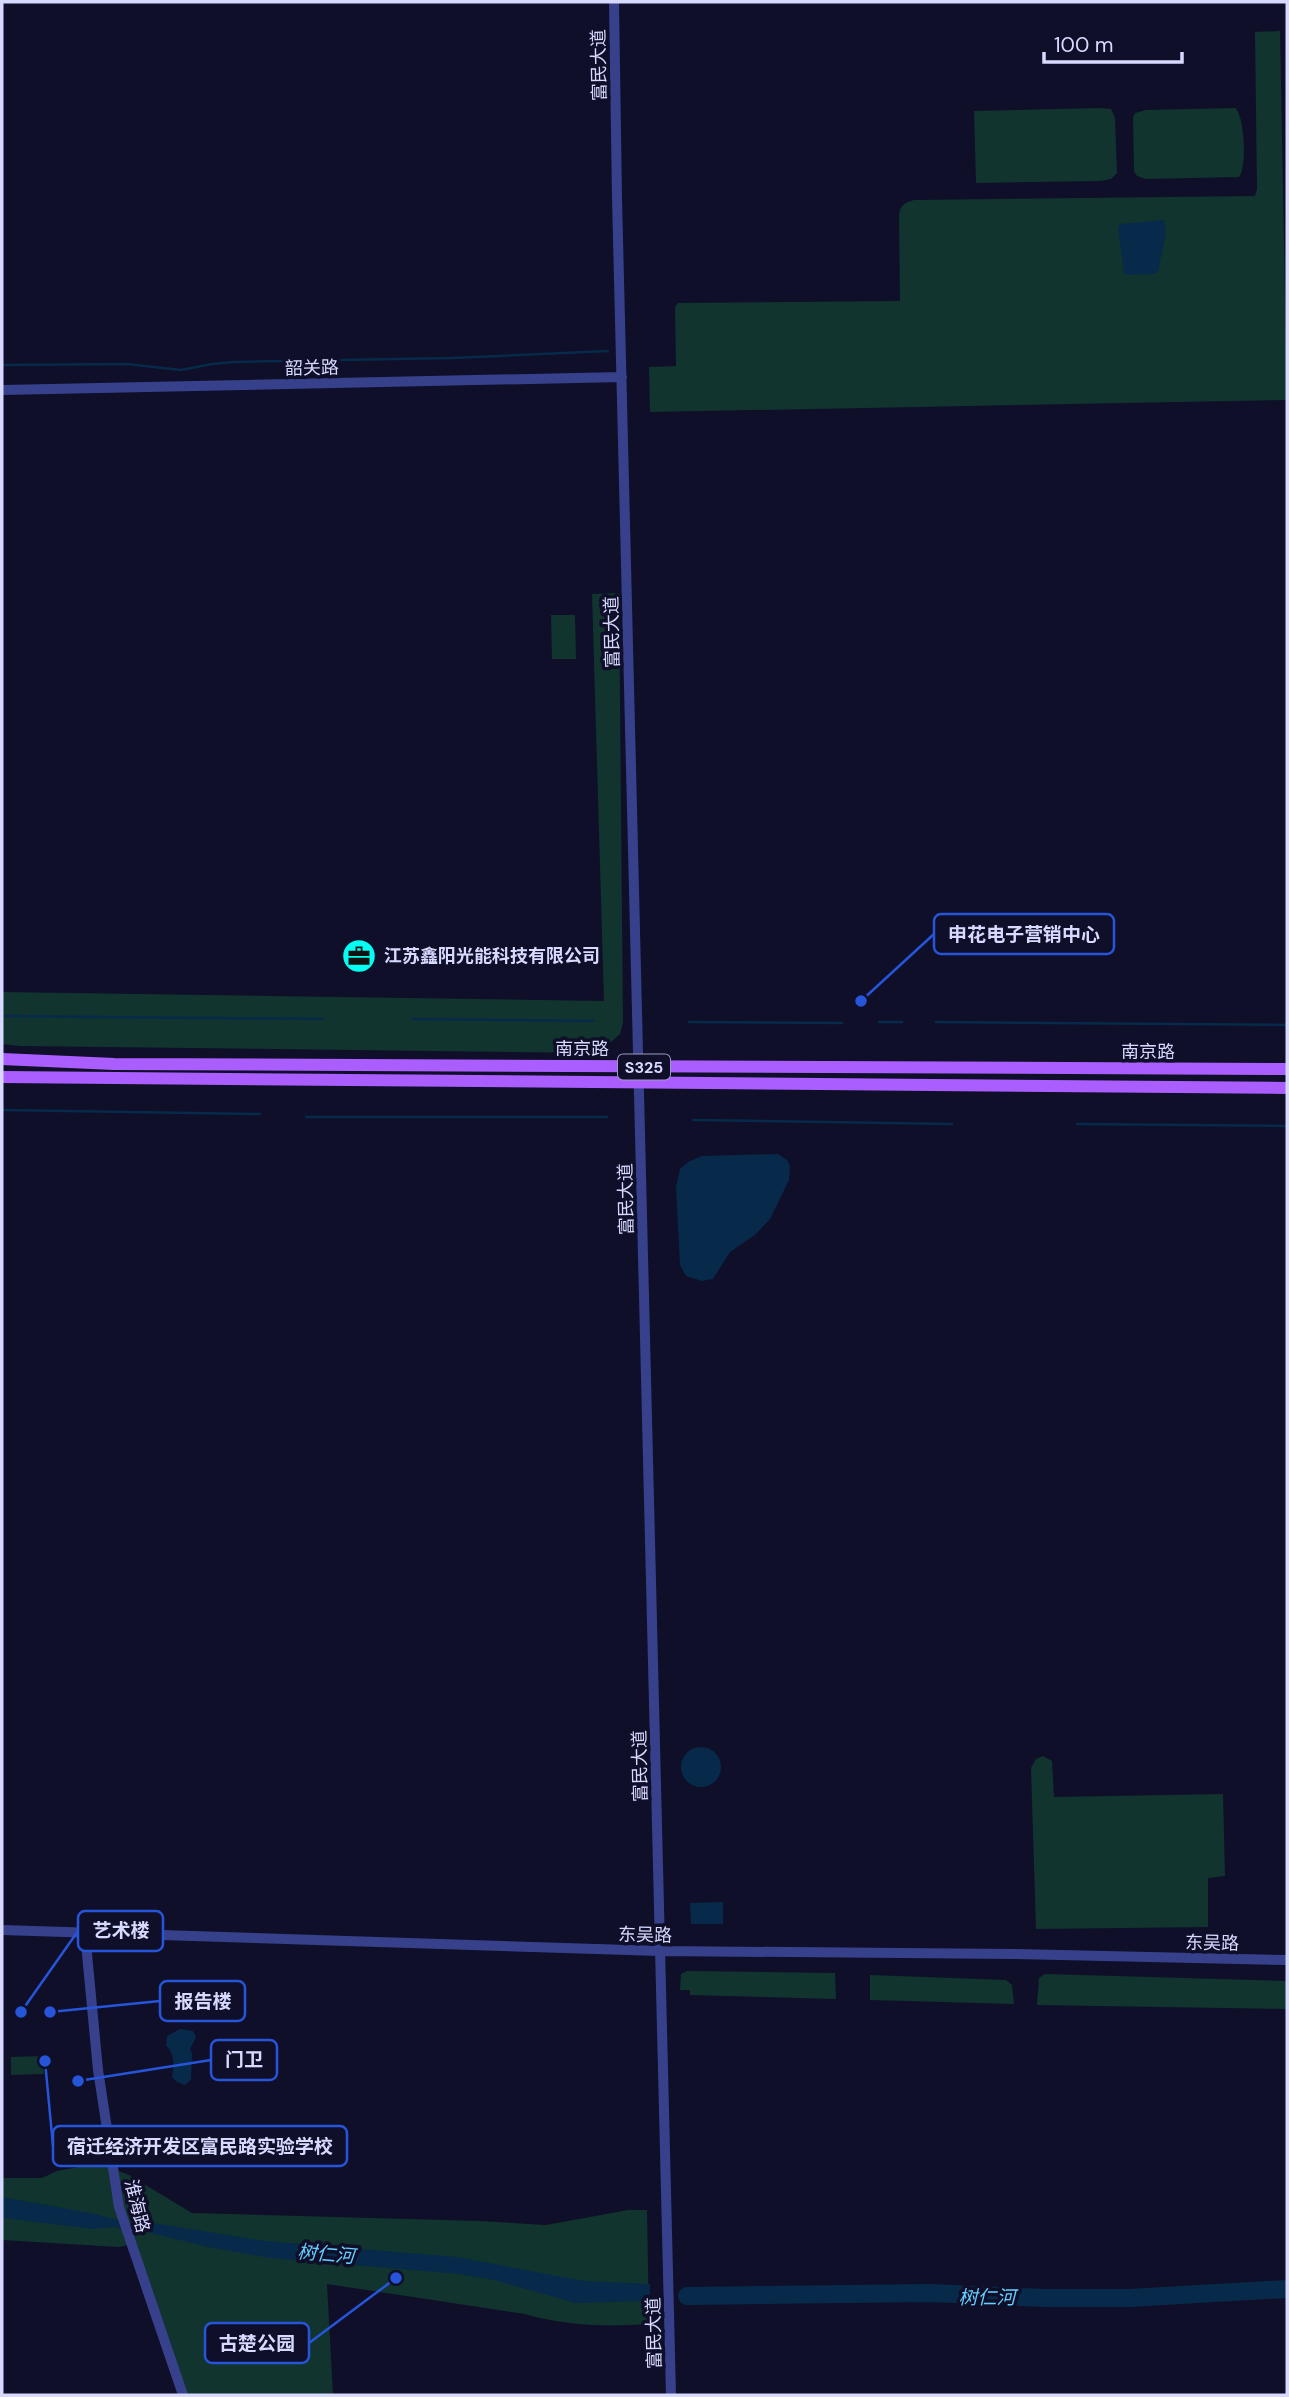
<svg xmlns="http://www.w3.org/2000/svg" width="1289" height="2397" font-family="'DM Sans','Noto Sans SC',sans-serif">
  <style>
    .green { fill: #11342e }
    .water { fill: #072a4a }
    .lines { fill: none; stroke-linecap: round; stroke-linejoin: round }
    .stream { stroke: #072a4a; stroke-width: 2.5 }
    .river { stroke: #072a4a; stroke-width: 18 }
    .minor { stroke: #37418b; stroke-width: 10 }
    .major { stroke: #ab5eff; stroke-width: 12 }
    .labels { text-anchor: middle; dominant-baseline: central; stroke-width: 7; stroke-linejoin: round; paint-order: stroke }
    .shield { fill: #0f0f2a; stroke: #9b9cbf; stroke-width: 2 }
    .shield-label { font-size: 16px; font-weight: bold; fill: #d7d9ff }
    .street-label { font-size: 18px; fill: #d7d9ff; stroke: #0f0f2a }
    .poi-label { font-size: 18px; font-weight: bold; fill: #d7d9ff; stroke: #0f0f2a; text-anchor: start }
    .water-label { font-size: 19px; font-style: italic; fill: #65cfff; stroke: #0f0f2a }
    .leader { fill: none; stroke: #2655da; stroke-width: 2.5 }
    .callout-dot { fill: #2655da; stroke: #0f0f2a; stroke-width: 2.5 }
    .callout { fill: #0f0f2a; stroke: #2655da; stroke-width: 2.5 }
    .callout-label { font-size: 19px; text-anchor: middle; font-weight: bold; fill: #d7d9ff }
  </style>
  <rect width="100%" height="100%" fill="#0f0f2a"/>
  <path class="green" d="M1280,31l7,369 -637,12 -1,-45 27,-1 -1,-59 3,-4 222,-2 -1,-87c2,-10 6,-11 15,-14l341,-4 2,-7 -2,-157z
    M1099,108l12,1 4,9 2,55 -6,6 -11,2 -124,2 -2,-72z
    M1235,108c10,8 12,59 4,69l-93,2 -9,-3 -3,-5 -1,-54 2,-4 11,-3z
    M619,593l4,430 -3,11 -21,19 -579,-7 -18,-2v-52l602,9 -12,-407z
    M551,615h24l1,44h-24z
    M1043,1756l9,5 2,36 169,-3 2,82 -17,2v49l-172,2 -5,-161 5,-9z
    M687,1971l148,2 1,26 -146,-4v-5h-10l1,-16z
    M1045,1974l242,7v28l-250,-4 2,-27z
    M870,1975l136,5 6,5 2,19 -144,-4z
    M43,2056l1,18 -33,1v-18z
    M99,2163l30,12 63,38 287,8 67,4 82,-15h19l2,114c-43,3 -83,2 -124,-10l-198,-30 6,111h-146l-54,-151 -14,3 -117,-7v-62h40l15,-7z"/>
  <path class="water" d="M1164,220l2,13 -8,39 -4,2 -27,1 -3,-2 -6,-45 2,-4z
    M778,1154l9,6 3,6 -1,14 -19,39 -14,15 -26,18 -17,27 -11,2 -16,-5 -6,-11 -4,-78 4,-18 8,-7 14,-6z
    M681 1767a20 20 0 1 1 40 0a20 20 0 1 1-40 0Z
    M723,1902v22h-32l-1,-21z
    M180,2029l13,2 3,6 -6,12 2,4 -1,27 -6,5 -8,-3 -5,-5c2,-11 3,-24 -6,-31l1,-10z
    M2,2197l89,16 42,11 8,-3 123,20 193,16 127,24 66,3v17l-74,2 -82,-23 -35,-6 -189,-16 -57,-10 -75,-18 -25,-3 -20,2 -91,-11z"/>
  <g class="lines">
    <path class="stream" d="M2,365l125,-1 54,6 31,-6 21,-2 220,-4 155,-7
      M2,1016l320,3
      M413,1019l180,2
      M689,1022l153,1
      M879,1022h23
      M936,1022l351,3
      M2,1110l258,4
      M306,1117h301
      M693,1120l259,4
      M1077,1124l210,2"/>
    <path class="river" d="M687,2296l243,-3 116,5h83l158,-9"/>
    <path class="minor" d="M614,2l3,196 54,2197
      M2,390l620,-13
      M2,1930l658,21 354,3 273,6
      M85,1933l13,137 21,137 64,188"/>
    <path class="major" d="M2,1059l112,5 1173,5
      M2,1077l1285,11"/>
  </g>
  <defs>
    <g id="office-disc" transform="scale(1.75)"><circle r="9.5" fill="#03fff2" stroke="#0f0f2a"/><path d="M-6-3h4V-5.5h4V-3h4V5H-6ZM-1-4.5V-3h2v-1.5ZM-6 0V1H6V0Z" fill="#111"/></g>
  </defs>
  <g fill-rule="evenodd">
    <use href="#office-disc" x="359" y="956"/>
  </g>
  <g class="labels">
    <rect class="shield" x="618" y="1054.5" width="52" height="25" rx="5"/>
    <g class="shield-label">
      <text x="644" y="1067">S325</text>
    </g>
    <g class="street-label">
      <text transform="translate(599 65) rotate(-91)">富民大道</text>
      <text transform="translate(312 368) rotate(-1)">韶关路</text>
      <text transform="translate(612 632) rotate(-91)">富民大道</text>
      <text x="582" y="1049">南京路</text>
      <text x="1148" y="1052">南京路</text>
      <text transform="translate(626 1199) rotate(-91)">富民大道</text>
      <text transform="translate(640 1766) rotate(-91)">富民大道</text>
      <text transform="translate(645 1935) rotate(1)">东吴路</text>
      <text transform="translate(1212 1943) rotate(1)">东吴路</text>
      <text transform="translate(137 2206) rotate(76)">淮海路</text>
      <text transform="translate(654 2333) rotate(-91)">富民大道</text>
    </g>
    <g class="poi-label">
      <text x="384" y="956">江苏鑫阳光能科技有限公司</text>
    </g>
    <g class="water-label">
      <text transform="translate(326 2254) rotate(5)">树仁河</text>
      <text x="987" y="2297">树仁河</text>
    </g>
  </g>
  <path class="leader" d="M861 1001L934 934M21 2012L78 1931M50 2012L160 2001M78 2081L211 2060M45 2061L53 2146M396 2278L309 2343"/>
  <g class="callout-dot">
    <circle cx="861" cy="1001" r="7"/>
    <circle cx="21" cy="2012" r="7"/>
    <circle cx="50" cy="2012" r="7"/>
    <circle cx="78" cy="2081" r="7"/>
    <circle cx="45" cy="2061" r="7"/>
    <circle cx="396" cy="2278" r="7"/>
  </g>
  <g class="callout">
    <rect x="934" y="914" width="180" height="40" rx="7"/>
    <rect x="78" y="1911" width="85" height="40" rx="7"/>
    <rect x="160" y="1981" width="85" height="40" rx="7"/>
    <rect x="211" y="2040" width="66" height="40" rx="7"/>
    <rect x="53" y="2126" width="294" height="40" rx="7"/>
    <rect x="205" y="2323" width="104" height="40" rx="7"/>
  </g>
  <g class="callout-label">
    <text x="1024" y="941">申花电子营销中心</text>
    <text x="121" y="1937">艺术楼</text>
    <text x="203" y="2008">报告楼</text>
    <text x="244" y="2066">门卫</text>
    <text x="200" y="2153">宿迁经济开发区富民路实验学校</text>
    <text x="257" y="2350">古楚公园</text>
  </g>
  <rect width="1289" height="2397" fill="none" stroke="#d7d9ff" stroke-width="7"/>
  <path d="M1044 52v10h138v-10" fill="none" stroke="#d7d9ff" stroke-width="3.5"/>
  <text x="1054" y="52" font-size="21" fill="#d7d9ff" stroke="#0f0f2a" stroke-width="5" paint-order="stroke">100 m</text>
</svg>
